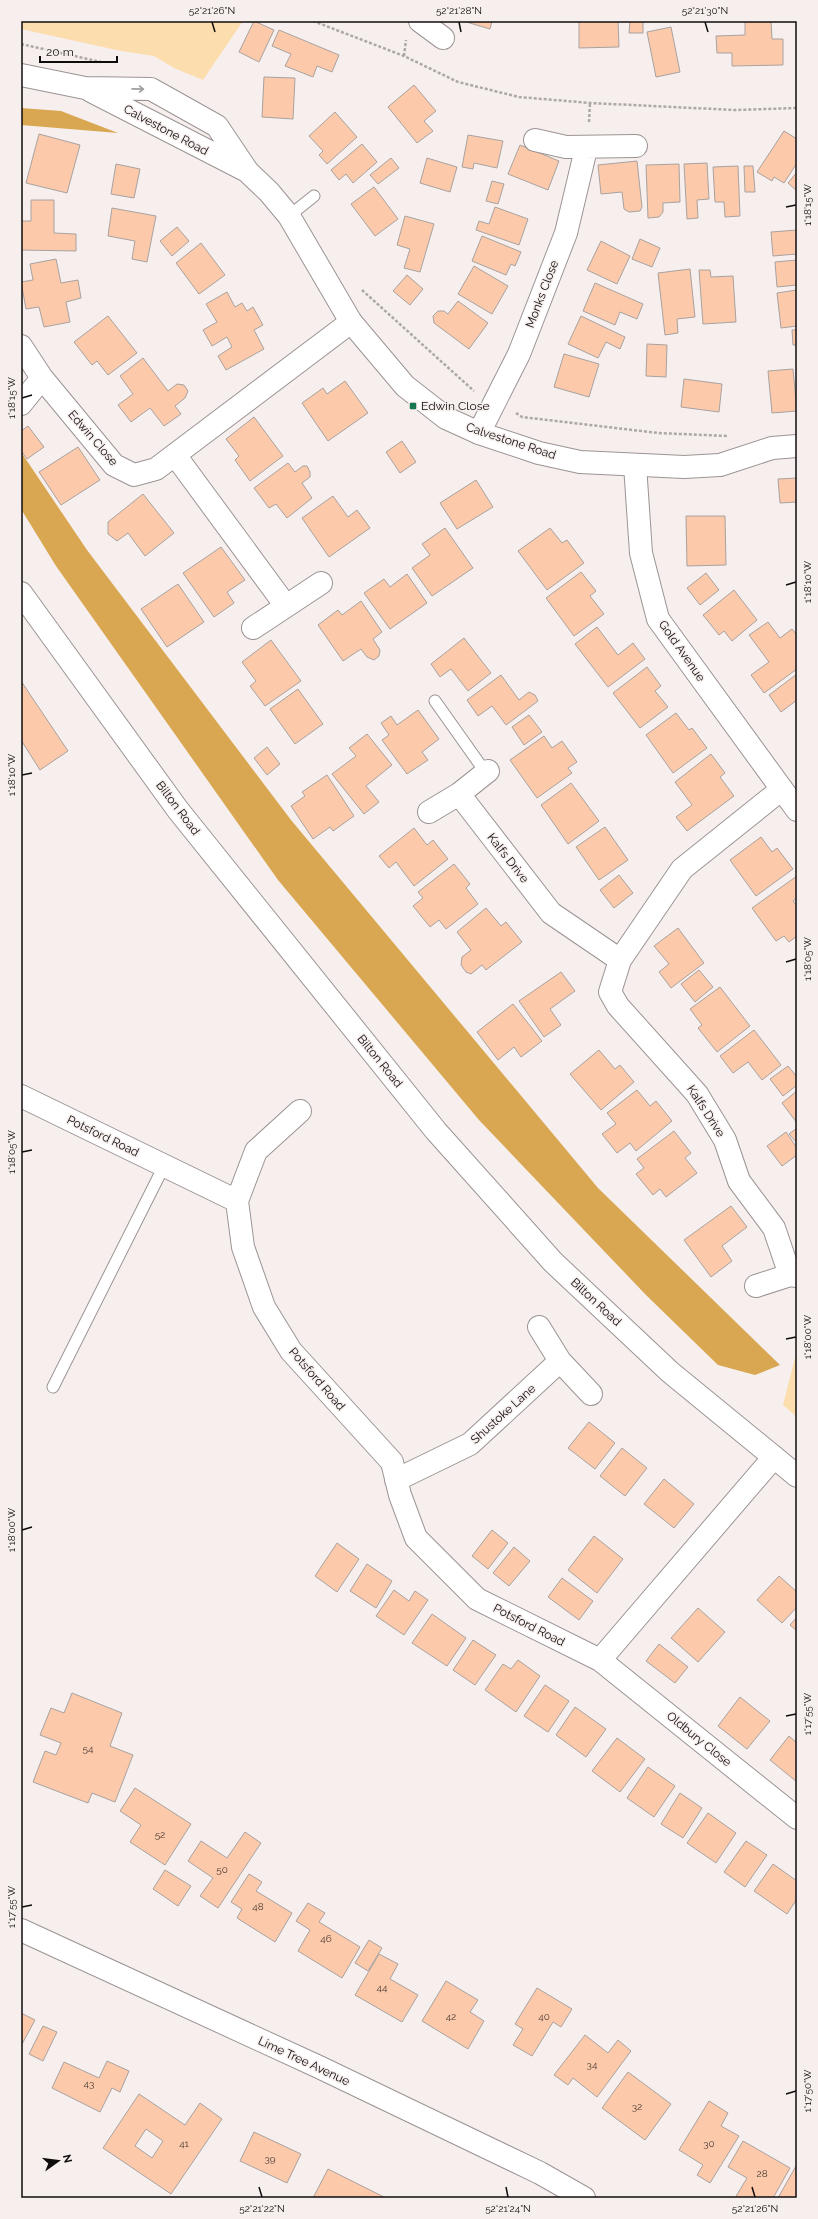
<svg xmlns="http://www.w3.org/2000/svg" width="818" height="2219" font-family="Raleway,sans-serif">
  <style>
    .green { fill: #fcddad }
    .forest { fill: #d9a751 }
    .building { fill: #fcc9ab; stroke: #a8a29f; fill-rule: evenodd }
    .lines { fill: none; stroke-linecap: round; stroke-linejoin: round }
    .service-casing { stroke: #9c9494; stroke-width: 13 }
    .minor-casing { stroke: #9c9494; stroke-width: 24 }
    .tertiary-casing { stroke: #9c9494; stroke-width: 24 }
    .secondary-casing { stroke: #9c9494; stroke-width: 24 }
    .path { stroke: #ada7a6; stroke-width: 2.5; stroke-dasharray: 3 2; stroke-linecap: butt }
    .service { stroke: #fff; stroke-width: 11 }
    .minor { stroke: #fff; stroke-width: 22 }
    .tertiary { stroke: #fff; stroke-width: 22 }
    .secondary { stroke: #fff; stroke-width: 22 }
    .oneway { stroke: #9f9e9e }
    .ticks { fill: none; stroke: #0f0d0c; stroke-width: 1.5 }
    .poi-dot { fill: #17774e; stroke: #f7efee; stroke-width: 1.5 }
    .labels { text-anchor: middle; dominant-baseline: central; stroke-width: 3; stroke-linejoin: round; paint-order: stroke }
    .number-label { font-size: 10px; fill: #4a3c34 }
    .street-label { font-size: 12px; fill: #0f0d0c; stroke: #f7efee }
    .poi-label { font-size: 12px; fill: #0f0d0c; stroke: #f7efee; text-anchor: start }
    .neatline { fill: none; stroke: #0f0d0c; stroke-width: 1.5 }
    .ticks-label { font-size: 10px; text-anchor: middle; fill: #0f0d0c }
  </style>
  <rect width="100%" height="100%" fill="#f7efee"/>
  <path class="green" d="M21,21h222l-40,59 -29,-12 -20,-12 -33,-5 -100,-22z
    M797,1350v67l-14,-12z"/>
  <path class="forest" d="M21,108l40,3 57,22 -97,-8z
    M21,452l66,98 204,270 307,368 182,177 -25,10 -37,-10 -72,-70 -167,-175 -201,-240 -222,-314 -35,-57z"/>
  <path class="building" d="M254,21l20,9 -15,32 -20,-10z
    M463,21h29l-2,8z
    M579,21h39l1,26 -40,1z
    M630,21h13v12h-14z
    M745,21h26l1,18h11v26l-51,1v-13h-15l-1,-17 29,-1z
    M671,27l9,45 -24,5 -9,-45z
    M279,30l60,25 -7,17 -15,-6 -4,11 -28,-11 6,-12 -19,-8z
    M264,77l31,1 -2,41 -31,-2z
    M414,85l22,26 -12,10 9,10 -16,12 -29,-36z
    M335,112l22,25 -30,27 -8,-9 4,-4 -14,-15z
    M784,131l13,8v24l-13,20 -10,-6 -2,4 -15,-9z
    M39,134l41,11 -13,48 -41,-10z
    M468,135l35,6 -6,27 -23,-5 -1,6 -11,-2z
    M362,144l15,18 -24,21 -7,-9 -7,6 -8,-10z
    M520,145l39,16 -11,29 -40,-16z
    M391,158l8,10 -21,16 -8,-9z
    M427,158l30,9 -7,25 -30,-9z
    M637,161l5,46 -2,4 -11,1 -5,-3 -2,-17 -21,2 -3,-29z
    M707,163l2,36 -12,1 1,18 -11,1 -3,-55z
    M116,164l24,5 -6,29 -23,-4z
    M679,164l1,38 -17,1v9l-4,5 -11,1 -2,-53z
    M738,166l2,50 -15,1 -1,-15h-9l-2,-35z
    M744,166h9l2,26h-10z
    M797,172v19l-9,-8z
    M492,181l12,3 -6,20 -12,-3z
    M374,187l24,32 -23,17 -24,-32z
    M31,200h23v33l22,1v17l-55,-1v-29h10z
    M495,207l33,12 -9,26 -43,-15 3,-9 10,3z
    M112,208l44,8 -9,46 -15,-3 3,-18 -27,-5z
    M405,216l29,8 -14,48 -16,-4 6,-19 -13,-4z
    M177,227l12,14 -17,15 -12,-15z
    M797,230v24l-24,2 -2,-24z
    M482,236l39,16 -6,14 -4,-2 -5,11 -34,-14z
    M640,239l20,9 -8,19 -20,-8z
    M601,241l29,15 -13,28 -30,-14z
    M201,243l24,32 -26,19 -23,-31z
    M56,259l5,24 17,-3 3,18 -15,4 4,20 -26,5 -5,-20 -13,2 -5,-27 12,-2 -3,-16z
    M797,260v25l-20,2 -2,-25z
    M474,266l34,20 -16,28 -34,-20z
    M690,269l5,48 -18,2 1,14 -13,2 -7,-62z
    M699,270h11l1,7 22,-1 3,46 -33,2z
    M407,275l16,14 -13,16 -17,-14z
    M595,283l48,21 -6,15 -17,-7 -5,13 -32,-14z
    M797,290v36l-16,2 -4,-35z
    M227,292l8,15 7,-4 5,8 6,-4 10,18 -9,5 10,19 -38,21 -8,-14 14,-9 -5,-10 -15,9 -9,-16 14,-8 -11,-18z
    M458,301l30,22 -19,26 -35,-26 -1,-7 5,-5h6l4,3z
    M108,316l29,37 -29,22 -11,-14 -5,4 -18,-23z
    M581,316l44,21 -5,12 -14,-7 -8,16 -30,-14z
    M792,330h5v15h-4z
    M647,344l20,1 -1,32 -20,-1z
    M564,354l35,10 -10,33 -35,-10z
    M143,358l25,33 9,-7 7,1 4,6 -3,7 -10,8 6,8 -17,12 -14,-18 -19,14 -13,-17 15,-11 -13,-18z
    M793,369l4,42 -25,2 -4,-42z
    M684,379l38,5 -3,28 -38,-5z
    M345,381l23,32 -40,28 -26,-38 21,-15 4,6z
    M254,417l29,39 -33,25 -15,-21 4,-4 -13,-17z
    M28,426l16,21 -17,12 -6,-8v-20z
    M402,441l14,21 -16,11 -14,-21z
    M78,447l22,33 -39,25 -22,-33z
    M288,463l7,9 8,-6h4l3,6v5l-8,6 10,15 -25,20 -11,-14 -7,4 -15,-20z
    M797,478v24l-17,1 -2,-24z
    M476,480l17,27 -36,22 -17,-26z
    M143,494l31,39 -29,23 -17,-23 -11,8 -9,-7v-12z
    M333,496l15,21 9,-7 13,18 -41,29 -27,-39z
    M686,516h39l1,49 -39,1z
    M445,528l28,40 -41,28 -20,-28 18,-13 -8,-11z
    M550,528l12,15 5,-3 17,23 -37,27 -29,-39z
    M221,547l24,33 -18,12 7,11 -20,14 -31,-44z
    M581,572l15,19 -6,5 14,18 -30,22 -28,-38z
    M706,573l13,17 -19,15 -13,-17z
    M407,574l20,29 -37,26 -26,-36 20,-14 6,8z
    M178,584l26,38 -37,25 -26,-38z
    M734,590l23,30 -25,21 -8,-10 -5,4 -16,-20z
    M361,601l21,31 -9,7 7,11 -1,6 -5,4 -7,-3 -6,-8 -18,12 -25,-36 20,-15 4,5z
    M768,622l12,16 12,-9 5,6v34l-33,24 -13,-18 18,-13 -20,-27z
    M597,627l21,28 15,-12 12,16 -37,28 -33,-43z
    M464,638l27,35 -23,18 -17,-22 -11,8 -9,-13z
    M271,640l30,41 -36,25 -15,-20 6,-5 -14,-19z
    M647,667l14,19 -6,5 13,16 -28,21 -27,-35z
    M797,674v26l-16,12 -12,-17z
    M501,675l18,25 10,-8 6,3 3,6 -32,24 -14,-19 -14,10 -11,-16z
    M21,681l47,70 -28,19 -19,-30z
    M298,689l25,35 -28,20 -25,-35z
    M418,710l21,29 -17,13 6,8 -21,14 -25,-34 7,-5 -8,-12 10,-7 6,9z
    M676,713l13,17 3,-2 15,20 -34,25 -27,-38z
    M529,715l13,17 -18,13 -12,-18z
    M367,734l25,31 -26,21 13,16 -15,12 -32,-40 24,-18 -7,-8z
    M544,736l8,12 10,-7 15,21 -9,6 4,5 -35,25 -27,-38z
    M267,747l13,17 -13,11 -13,-17z
    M711,754l14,19 -5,4 14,19 -47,35 -11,-14 16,-12 -17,-23z
    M327,775l27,41 -21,15 -3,-4 -17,12 -22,-33 14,-10 -3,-4z
    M571,783l28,38 -31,23 -27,-39z
    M605,827l23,33 -29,20 -23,-33z
    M414,828l13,17 6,-5 15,19 -34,27 -18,-24 -7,6 -10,-12z
    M761,837l11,15 5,-4 16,21 -37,27 -26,-36z
    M454,864l16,20 -4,4 12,16 -32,25 -7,-9 -9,7 -17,-21 10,-8 -5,-6z
    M619,875l14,18 -19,15 -14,-18z
    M797,876v22l-4,3 4,5v30l-8,6 -5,-6 -8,5 -24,-33z
    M486,908l15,18 5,-4 16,20 -36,28 -4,-5 -11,9 -5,-2 -5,-7 1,-8 9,-7 -14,-18z
    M678,928l26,35 -33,25 -12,-16 10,-8 -15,-18z
    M699,970l14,17 -18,15 -14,-18z
    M561,972l14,19 -25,18 11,16 -17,12 -25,-36z
    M720,987l30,39 -33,26 -19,-24 4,-3 -12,-16z
    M513,1004l29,37 -21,16 -7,-10 -16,13 -21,-28z
    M754,1030l27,35 -19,15 -14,-18 -15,11 -13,-17z
    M599,1050l16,19 5,-4 14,17 -33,28 -31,-36z
    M788,1066l9,11v8l-14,11 -13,-17z
    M637,1090l13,16 6,-5 16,20 -36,30 -6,-8 -13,10 -15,-19 14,-10 -9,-11z
    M797,1091v32l-15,-20z
    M797,1128v15l-8,-9z
    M674,1131l17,22 -6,5 12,15 -31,24 -6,-8 -7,6 -17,-21 8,-6 -7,-9z
    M786,1132l11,16v7l-15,11 -15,-20z
    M731,1206l16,21 -25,19 10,15 -21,16 -27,-37z
    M589,1422l26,21 -20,26 -27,-21z
    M622,1448l25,20 -22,28 -25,-20z
    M664,1479l30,25 -20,24 -30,-24z
    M492,1530l16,13 -20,26 -16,-13z
    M594,1536l29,23 -26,34 -29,-23z
    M337,1543l22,16 -22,33 -22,-16z
    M514,1547l16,14 -21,25 -16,-13z
    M367,1564l25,17 -16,27 -26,-17z
    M779,1576l18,16v15l-15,16 -25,-23z
    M562,1578l31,23 -14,19 -31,-23z
    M394,1590l15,11 6,-10 13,9 -24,35 -28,-19z
    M698,1608l27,24 -27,30 -27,-24z
    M432,1614l34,24 -19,28 -35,-23z
    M797,1617v14l-7,-6z
    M473,1640l23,15 -21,30 -22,-15z
    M659,1644l29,23 -13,16 -29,-22z
    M518,1660l22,16 -24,36 -31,-22 18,-26 8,5z
    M545,1685l24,16 -21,31 -24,-16z
    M72,1693l50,20 -12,33 23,9 -18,47 -23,-9 -4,10 -55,-21 12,-31 11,4 5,-12 -21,-8 11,-27 13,5z
    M740,1697l30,24 -23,28 -29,-23z
    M575,1707l31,22 -20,28 -30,-22z
    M789,1736l8,7v39l-27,-22z
    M617,1738l28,21 -25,33 -28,-21z
    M648,1767l27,19 -21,31 -27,-19z
    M135,1788l56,36 -26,41 -35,-23 11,-17 -21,-14z
    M680,1793l22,15 -19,30 -22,-14z
    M708,1813l28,20 -20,30 -29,-20z
    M245,1832l16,11 -43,65 -18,-12 13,-18 -25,-17 13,-20 26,17z
    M746,1841l21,14 -22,32 -21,-15z
    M773,1864l24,17v18l-10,15 -33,-23z
    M165,1870l26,16 -13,20 -25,-17z
    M249,1874l13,8 -6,9 36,22 -17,29 -38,-24 5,-9 -11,-7z
    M308,1903l17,10 -6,9 41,25 -18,31 -44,-27 12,-21 -14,-9z
    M369,1940l13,8 -14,23 -13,-8z
    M379,1954l19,10 -8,15 28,16 -16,27 -47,-27z
    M446,1981l32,19 -8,12 14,9 -16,28 -46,-28z
    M537,1988l35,21 -11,18 -8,-5 -21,34 -19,-11 10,-16 -8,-5z
    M21,2013l14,7 -14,26z
    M43,2026l14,6 -14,29 -14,-7z
    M585,2035l23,18 10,-13 13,11 -34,46 -24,-19 -5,7 -14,-10z
    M107,2061l22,10 -9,21 -8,-4 -12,24 -48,-24 12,-26 35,16z
    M628,2072l43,32 -26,36 -43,-32z
    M139,2094l46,31 15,-22 22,16 -51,75 -68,-46zM146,2129l17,12 -11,17 -17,-12z
    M709,2101l19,12 -7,13 18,10 -29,47 -13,-8 6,-10 -24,-15z
    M254,2132l47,22 -14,29 -47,-22z
    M743,2141l47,27 -17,30h-38l12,-20 -19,-11z
    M796,2166l1,32h-19z
    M328,2169l58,29h-73z"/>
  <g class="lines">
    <g class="service-casing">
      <path id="service" d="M289,216l25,-20
        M435,701l51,72
        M53,1387l111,-221"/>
    </g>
    <g class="minor-casing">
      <path id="minor" d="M420,21l23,17
        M535,140l31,7 70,-1
        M21,346l21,32 72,87 20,10 22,-6 195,-147
        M21,404l21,-26
        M479,433l40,-79 47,-121 20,-84
        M175,455l111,151
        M635,465l6,88 17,66 139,191
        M253,628l68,-45
        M782,789l-100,80 -62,91 -10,32 8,14 79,88 28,46 14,41 35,47 16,47
        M459,794l92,119 69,47
        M429,812l30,-18 29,-23
        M21,1096l216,105 6,46 21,60 27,44 101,111 8,33 16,43 61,61 123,61 197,158
        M237,1201l19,-50 44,-40
        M756,1286l34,-11 7,1
        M539,1327l21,34 31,33
        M396,1480l74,-36 90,-83
        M600,1660l174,-203
        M21,1930l298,137 221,106 44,25"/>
    </g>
    <g class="tertiary-casing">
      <path id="tertiary" d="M21,75l64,13 66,1 66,37 31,46 21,20 20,24 62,106 54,64 41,32 33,15 60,20 41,9 104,5 36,-2 52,-17 25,-2
        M91,91l156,80"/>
    </g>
    <g class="secondary-casing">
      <path id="secondary" d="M21,593l157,217 258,321 117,131 117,110 127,104"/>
    </g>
    <path class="path" d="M313,21l91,35 54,26 61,15 71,6 145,7 62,-2
      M21,44l80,18
      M404,56l2,-16
      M589,122l1,-19
      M362,290l112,101
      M516,413l6,4 136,16 69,3"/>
    <use href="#service" class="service"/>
    <use href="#minor" class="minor"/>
    <use href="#tertiary" class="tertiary"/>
    <use href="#secondary" class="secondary"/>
  </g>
  <defs><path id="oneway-shaft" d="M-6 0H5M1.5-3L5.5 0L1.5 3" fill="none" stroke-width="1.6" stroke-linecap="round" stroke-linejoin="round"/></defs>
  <use class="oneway" href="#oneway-shaft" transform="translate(138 89) rotate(1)"/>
  <path class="ticks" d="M212,22l3,10M459,22l2,10M705,22l3,10M786,207l10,-2M22,398l10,-3M786,585l10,-3M22,775l10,-2M786,962l10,-3M22,1152l10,-2M786,1339l10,-2M22,1530l10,-3M786,1716l10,-2M22,1907l10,-2M786,2094l10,-3M259,2187l3,10M506,2187l2,10M752,2187l3,10"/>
  <rect class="poi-dot" x="409" y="402" width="8" height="8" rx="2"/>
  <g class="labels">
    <g class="number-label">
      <text x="88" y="1748">54</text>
      <text x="160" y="1834">52</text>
      <text x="222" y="1869">50</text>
      <text x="258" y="1906">48</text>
      <text x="326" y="1938">46</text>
      <text x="382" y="1987">44</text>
      <text x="451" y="2016">42</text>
      <text x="544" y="2016">40</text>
      <text x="592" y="2064">34</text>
      <text x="89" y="2083">43</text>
      <text x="637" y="2106">32</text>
      <text x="184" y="2143">41</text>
      <text x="709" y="2143">30</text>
      <text x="270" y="2158">39</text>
      <text x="762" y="2173">28</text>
    </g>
    <g class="street-label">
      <text transform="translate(166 130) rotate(28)">Calvestone Road</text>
      <text transform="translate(542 294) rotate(-69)">Monks Close</text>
      <text transform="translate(93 438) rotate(49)">Edwin Close</text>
      <text transform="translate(511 441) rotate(18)">Calvestone Road</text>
      <text transform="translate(682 651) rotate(55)">Gold Avenue</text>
      <text transform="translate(178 808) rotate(53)">Bilton Road</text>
      <text transform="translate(508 858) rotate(52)">Kalfs Drive</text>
      <text transform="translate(380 1061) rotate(51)">Bilton Road</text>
      <text transform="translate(706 1111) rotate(57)">Kalfs Drive</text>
      <text transform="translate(103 1136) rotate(26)">Potsford Road</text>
      <text transform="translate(596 1302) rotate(43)">Bilton Road</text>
      <text transform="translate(317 1379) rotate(49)">Potsford Road</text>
      <text transform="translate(503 1414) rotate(-42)">Shustoke Lane</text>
      <text transform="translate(529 1625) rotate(27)">Potsford Road</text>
      <text transform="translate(699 1739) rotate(39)">Oldbury Close</text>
      <text transform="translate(304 2061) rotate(25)">Lime Tree Avenue</text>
    </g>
    <g class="poi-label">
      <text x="421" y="406">Edwin Close</text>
    </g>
  </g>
  <rect width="818" height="2219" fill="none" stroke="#f7efee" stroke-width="44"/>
  <g transform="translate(58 2161) rotate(76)" stroke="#f7efee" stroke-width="3" paint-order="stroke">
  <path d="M0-3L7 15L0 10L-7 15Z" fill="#0f0d0c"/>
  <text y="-6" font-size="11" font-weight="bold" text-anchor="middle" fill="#0f0d0c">N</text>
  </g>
  <path d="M40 56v6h77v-6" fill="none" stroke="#0f0d0c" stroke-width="2"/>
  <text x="46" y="56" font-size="12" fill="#0f0d0c" stroke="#f7efee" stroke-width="3" paint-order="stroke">20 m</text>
  <rect x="22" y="22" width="774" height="2175" class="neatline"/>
  <g class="ticks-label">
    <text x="212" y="14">52°21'26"N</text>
    <text x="459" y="14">52°21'28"N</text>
    <text x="705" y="14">52°21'30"N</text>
    <text transform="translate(807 205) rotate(-90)" y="4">1°18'15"W</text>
    <text transform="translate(11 398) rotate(-90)" y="4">1°18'15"W</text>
    <text transform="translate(807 582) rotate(-90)" y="4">1°18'10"W</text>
    <text transform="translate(11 775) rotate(-90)" y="4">1°18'10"W</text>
    <text transform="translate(807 959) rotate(-90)" y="4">1°18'05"W</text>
    <text transform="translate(11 1152) rotate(-90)" y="4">1°18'05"W</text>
    <text transform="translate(807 1337) rotate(-90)" y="4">1°18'00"W</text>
    <text transform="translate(11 1530) rotate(-90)" y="4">1°18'00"W</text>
    <text transform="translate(807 1714) rotate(-90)" y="4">1°17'55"W</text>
    <text transform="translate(11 1907) rotate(-90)" y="4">1°17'55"W</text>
    <text transform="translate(807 2091) rotate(-90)" y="4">1°17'50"W</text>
    <text x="262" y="2212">52°21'22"N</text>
    <text x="508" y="2212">52°21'24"N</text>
    <text x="755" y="2212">52°21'26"N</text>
  </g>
</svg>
